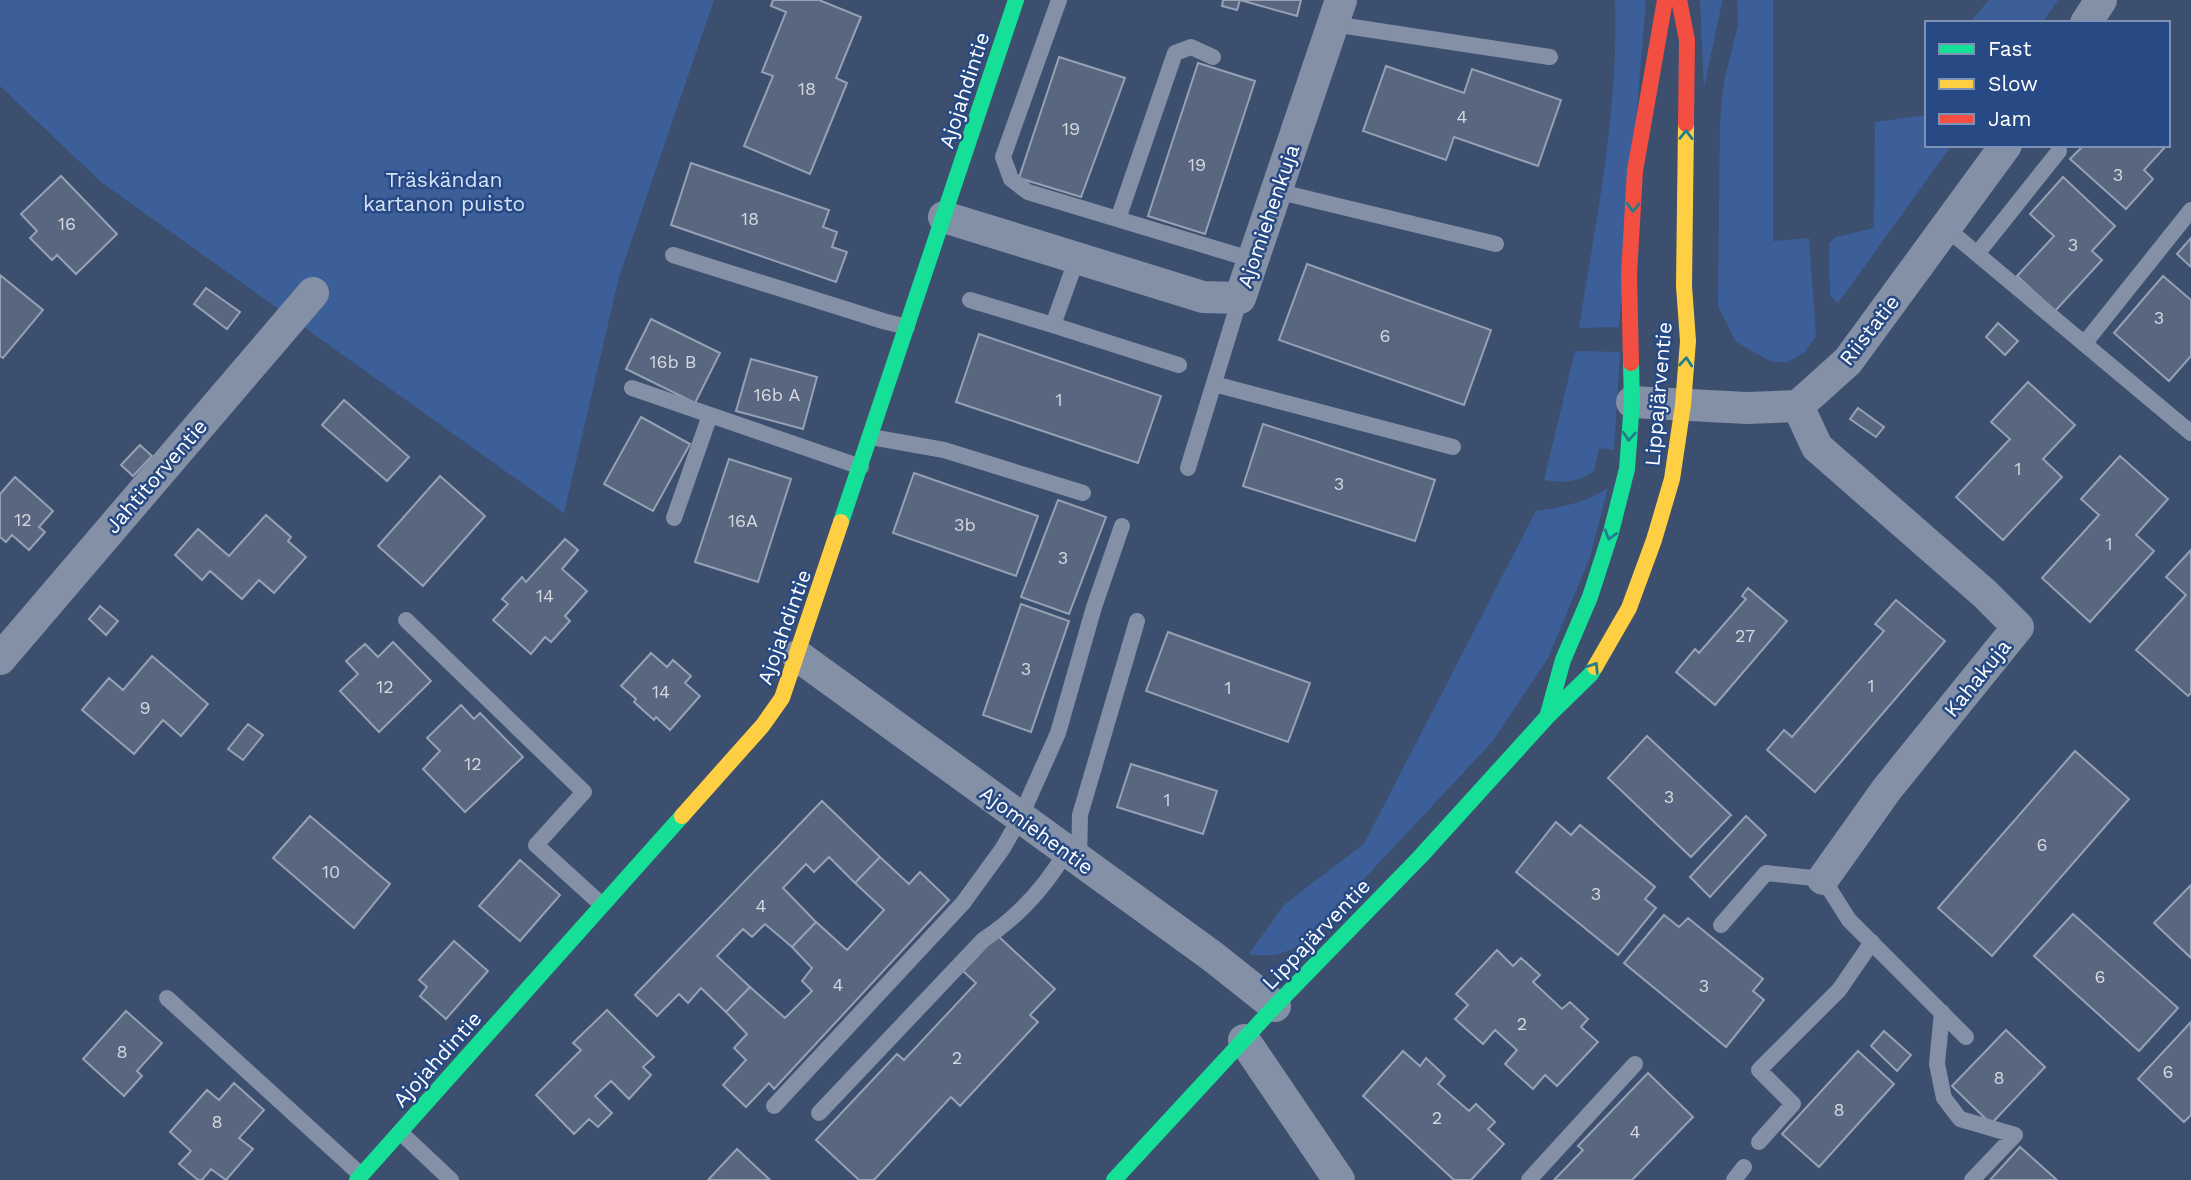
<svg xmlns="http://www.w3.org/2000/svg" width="2191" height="1180" font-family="'Work Sans',sans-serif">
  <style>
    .green { fill: #3c5f99 }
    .building { fill: #586680; stroke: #96a1b3; stroke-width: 2 }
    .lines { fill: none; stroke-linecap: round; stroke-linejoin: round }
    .lane { stroke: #8390a5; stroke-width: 16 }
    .street { stroke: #8390a5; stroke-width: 32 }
    .fast { stroke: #16e098; stroke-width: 16 }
    .slow { stroke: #ffcf43; stroke-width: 16 }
    .jam { stroke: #f24e42; stroke-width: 16 }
    .oneway { stroke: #217e8b }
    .labels { text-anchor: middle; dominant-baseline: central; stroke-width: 5; stroke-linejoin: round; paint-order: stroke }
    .number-label { font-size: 18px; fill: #d5d9df }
    .street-label { font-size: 21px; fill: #fff; stroke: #274984 }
    .park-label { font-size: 21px; fill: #d4e1f6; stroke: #274984 }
  </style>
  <rect width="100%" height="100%" fill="#3c4f6f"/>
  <path class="green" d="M0,0h714l-95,277 -55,236 -463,-331 -101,-96z
    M1615,0h31l-27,327 -40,1c17,-108 40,-218 36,-328z
    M1700,0h22v2l-18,86z
    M1737,0h36v241l36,-3 7,98 -12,17 -19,10 -15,-2 -34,-19 -18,-36 2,-184 4,-40 14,-57z
    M1989,0h69l-16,23h-73z
    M1927,115v30h25l-114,158 -8,-7 -1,-53 7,-6 38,-9 1,-106z
    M1575,351l45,1 -6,98 -15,-2 -5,23c-18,12 -30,12 -50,9z
    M1608,488l-18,69 -42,101 -56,84 -189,202c-19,10 -33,14 -54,10l36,-50 79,-60 172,-333c27,-4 49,-8 72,-23z"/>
  <path class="building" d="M773,0h46l42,17 -25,61 11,5 -37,91 -66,-28 29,-70 -11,-4 24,-60 -15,-6z
    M1223,0h78l-4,16 -57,-16 -3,10 -15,-4z
    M1059,57l66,21 -44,119 -62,-19z
    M1198,63l57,18 -50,153 -57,-18z
    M1386,66l78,27 8,-24 89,31 -23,66 -84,-29 -8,23 -83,-29z
    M2084,145h80l2,1 -22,24 9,9 -27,30 -56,-50z
    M691,163l138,47 -6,17 14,5 -5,15 15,5 -11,30 -165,-57z
    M61,176l56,58 -41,40 -19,-19 -5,5 -22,-22 7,-7 -16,-17z
    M2063,177l52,49 -23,25 10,9 -47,51 -38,-35 37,-40 -24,-22z
    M2191,238v29l-14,-13z
    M1307,264l184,66 -27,75 -185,-65z
    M0,275l43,35 -40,48 -3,-2z
    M2163,276l28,24v56l-22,25 -55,-48z
    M206,288l34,24 -13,17 -33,-25z
    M651,319l69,34 -25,50 -69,-34z
    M1998,323l20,18 -13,14 -19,-18z
    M979,334l182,62 -23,67 -182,-61z
    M751,359l66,18 -14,52 -67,-18z
    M2028,382l47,43 -32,34 19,18 -59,63 -47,-43 54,-58 -19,-17z
    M344,400l65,57 -22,24 -65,-56z
    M1858,408l26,19 -8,10 -26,-18z
    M641,417l49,27 -37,67 -49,-27z
    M1263,424l172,56 -20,61 -172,-55z
    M140,445l12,11 -19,20 -12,-11z
    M2120,456l48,43 -32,36 18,16 -64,71 -48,-44 57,-63 -18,-16z
    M729,459l62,20 -33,103 -63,-20z
    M914,473l124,43 -22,60 -123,-43z
    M440,476l45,40 -62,70 -45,-40z
    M15,477l38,34 -14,16 6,5 -16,18 -17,-15 -6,7 -6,-5v-43z
    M1058,500l48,17 -37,97 -48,-17z
    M266,515l25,22 -3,4 18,16 -32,36 -15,-13 -17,19 -32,-28 -8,9 -27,-25 23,-26 31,27z
    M565,539l13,11 -16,19 25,22 -22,25 5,5 -19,21 -6,-5 -14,17 -38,-34 15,-16 -6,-5 20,-22 4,5z
    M2191,550v143l-3,3 -52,-46 50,-55 -20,-18z
    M1748,588l39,33 -72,84 -39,-33 19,-23 4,4 47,-54 -4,-3z
    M1896,600l49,41 -130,151 -48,-42 17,-20 8,7 92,-106 -9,-7z
    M1021,604l48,17 -38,111 -48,-17z
    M100,606l18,15 -12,14 -17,-16z
    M1168,632l142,51 -22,59 -142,-51z
    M393,642l38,39 -52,51 -39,-41 18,-17 -12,-13 19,-17 13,13z
    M651,653l16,14 6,-7 18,16 -6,7 15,13 -30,34 -14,-13 -2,3 -20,-18 2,-3 -15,-13z
    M152,656l56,48 -27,32 -18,-16 -29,34 -52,-44 27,-32 14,12z
    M461,705l13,14 6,-6 43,44 -58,55 -42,-43 17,-18 -13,-13z
    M248,724l15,11 -20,25 -15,-11z
    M1647,736l84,79 -40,42 -83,-79z
    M2075,751l54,48 -137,157 -54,-48z
    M1131,764l86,27 -14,43 -86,-27z
    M822,801l58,56 -25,26 -26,-26 -15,15 -8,-8 -23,24 33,34 -24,25 -27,-23 -13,13 -9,-8 -26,27 33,31 -24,25 -25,-24 -13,15 -9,-9 -22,22 -22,-21z
    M310,816l80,68 -36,44 -81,-70z
    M1746,816l20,19 -56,62 -20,-20z
    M1556,822l15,13 9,-10 75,62 -10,12 11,9 -38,47 -102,-83z
    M880,857l29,27 11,-12 29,28 -175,189 -5,-6 -23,24 -23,-22 23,-25 -12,-12 13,-14 -21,-22 24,-25 35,31 27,-27 -10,-10 10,-13 -20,-21 24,-25 31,28 37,-40 -29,-27z
    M520,860l40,35 -40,46 -41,-35z
    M2191,885v73l-37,-35z
    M2073,914l105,94 -39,43 -105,-95z
    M1664,915l15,12 9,-9 75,61 -10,12 11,9 -38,47 -102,-84z
    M997,935l58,54 -25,26 8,7 -78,84 -9,-9 -77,83h-15l-43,-40 81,-86 7,6 72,-77 -13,-12z
    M454,941l34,30 -42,48 -26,-23 7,-9 -8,-7z
    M1497,950l16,16 8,-8 19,17 -7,7 29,27 8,-7 18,17 -7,8 17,15 -41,44 -12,-11 -12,14 -28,-25 12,-14 -22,-20 -12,14 -28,-25 13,-14 -12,-11z
    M607,1010l47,47 -11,10 8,8 -22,24 -18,-18 -16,15 17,17 -14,14 -9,-8 -15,15 -38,-39 45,-45 -8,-7z
    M126,1011l36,32 -25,28 5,5 -18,20 -41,-37z
    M2191,1022v93l-7,7 -46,-43z
    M2006,1030l39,37 -54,57 -39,-38z
    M1884,1031l27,24 -14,16 -26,-25z
    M1403,1051l17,15 6,-8 19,18 -7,8 31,27 7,-7 19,18 -7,7 16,15 -33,36h-17l-91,-84z
    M1858,1051l36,33 -75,83 -37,-33z
    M1648,1073l45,44 -61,63h-78l29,-30 -5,-4z
    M234,1083l30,27 -25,28 14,11 -27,31 -15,-11 -9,11h-4l-19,-16 12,-13 -21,-19 37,-42 12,10z
    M2020,1147l37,33h-67z
    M737,1149l33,31h-62z"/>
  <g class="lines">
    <path class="lane" d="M1059,0l-56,157 8,22 17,13 225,68
      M1333,24l217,33
      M1276,191l220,53
      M1118,219l57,-166 16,-6 22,10
      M1946,228l245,205
      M1977,254l82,-103
      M673,255l210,66 24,6
      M1077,258l-24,67 126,40
      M970,300l83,25
      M2084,344l107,-134
      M1214,384l239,63
      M632,388l229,79
      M871,437l73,13 139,43
      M1188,468l52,-170
      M674,518l36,-103
      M406,620l178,172 -48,53 66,60
      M1079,860l1,-45 57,-194
      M1721,925l45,-52 57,6 26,41 117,117
      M167,998l194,177
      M1942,1012l-5,52 7,34 16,21 55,16 -43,45
      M774,1106l189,-203 40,-55 17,-30 38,-85 36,-126 28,-81
      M819,1113l164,-173c34,-22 62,-53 83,-88
      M400,1132l51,48
      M1759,1142l34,-38 -34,-34 80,-80 33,-48
      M1529,1180l106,-116
      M1734,1180l10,-13"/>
    <path class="street" d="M2086,23l15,-23
      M944,217l259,80 37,1 101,-298
      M1632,402l115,6 51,-2 50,-45 158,-216
      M1798,406l19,41 168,147 33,33 -131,162 -64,90
      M798,656l414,300 63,50
      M0,659l313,-366
      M1244,1040l95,140"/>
    <path class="fast" d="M841,522l175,-522
      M1548,714l15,-54 27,-63 21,-65 16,-63 5,-67 -1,-39
      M357,1180l325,-364
      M1114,1180l161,-174 145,-149 128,-141 43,-42 4,-7"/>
    <path class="slow" d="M1595,667l34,-59 25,-68 18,-61 11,-74 5,-64 -4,-55 2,-162
      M682,816l81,-91 19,-27 59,-176"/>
    <path class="jam" d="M1679,0l8,40 -1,84
      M1631,363l-2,-89 6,-103 30,-171"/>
  </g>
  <defs><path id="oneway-chevron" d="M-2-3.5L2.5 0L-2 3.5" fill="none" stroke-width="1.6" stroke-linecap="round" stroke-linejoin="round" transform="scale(1.75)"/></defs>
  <g class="oneway">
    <use href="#oneway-chevron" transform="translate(1686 135) rotate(-89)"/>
    <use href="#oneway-chevron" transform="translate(1633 207) rotate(93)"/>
    <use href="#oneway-chevron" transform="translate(1686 362) rotate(-85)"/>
    <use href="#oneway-chevron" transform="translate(1629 436) rotate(94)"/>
    <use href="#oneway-chevron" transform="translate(1610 535) rotate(107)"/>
    <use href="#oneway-chevron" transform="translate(1594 667) rotate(-57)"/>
  </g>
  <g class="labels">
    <g class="number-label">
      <text x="807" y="88">18</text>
      <text x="1462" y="116">4</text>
      <text x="1071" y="128">19</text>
      <text x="1197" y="164">19</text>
      <text x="2118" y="174">3</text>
      <text x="750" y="218">18</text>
      <text x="67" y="223">16</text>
      <text x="2073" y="244">3</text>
      <text x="2159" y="317">3</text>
      <text x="1385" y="335">6</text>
      <text x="673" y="361">16b B</text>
      <text x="777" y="394">16b A</text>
      <text x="1059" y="399">1</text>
      <text x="2018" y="468">1</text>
      <text x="1339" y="483">3</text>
      <text x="23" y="519">12</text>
      <text x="743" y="520">16A</text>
      <text x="965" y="524">3b</text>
      <text x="2109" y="543">1</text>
      <text x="1063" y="557">3</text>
      <text x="545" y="595">14</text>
      <text x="1745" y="635">27</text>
      <text x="1026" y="668">3</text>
      <text x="1871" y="685">1</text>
      <text x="385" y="686">12</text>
      <text x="1228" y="687">1</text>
      <text x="661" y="691">14</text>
      <text x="145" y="707">9</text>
      <text x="473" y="763">12</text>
      <text x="1669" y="796">3</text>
      <text x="1167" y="799">1</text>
      <text x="2042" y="844">6</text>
      <text x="331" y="871">10</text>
      <text x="1596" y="893">3</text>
      <text x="761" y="905">4</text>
      <text x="2100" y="976">6</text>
      <text x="838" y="984">4</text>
      <text x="1704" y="985">3</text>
      <text x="1522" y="1023">2</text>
      <text x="122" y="1051">8</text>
      <text x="957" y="1057">2</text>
      <text x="2168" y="1071">6</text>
      <text x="1999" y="1077">8</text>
      <text x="1839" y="1109">8</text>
      <text x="1437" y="1117">2</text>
      <text x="217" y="1121">8</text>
      <text x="1635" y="1131">4</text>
    </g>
    <g class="street-label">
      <text transform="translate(964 90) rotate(-72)">Ajojahdintie</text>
      <text transform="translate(1268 216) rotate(-71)">Ajomiehenkuja</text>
      <text transform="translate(1869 330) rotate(-52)">Riistatie</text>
      <text transform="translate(1658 394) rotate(-85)">Lippajärventie</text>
      <text transform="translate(156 476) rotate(-49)">Jahtitorventie</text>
      <text transform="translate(784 627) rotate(-70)">Ajojahdintie</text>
      <text transform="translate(1977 678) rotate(-51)">Kahakuja</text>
      <text transform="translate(1037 830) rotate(36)">Ajomiehentie</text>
      <text transform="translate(1316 934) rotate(-46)">Lippajärventie</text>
      <text transform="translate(437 1059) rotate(-48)">Ajojahdintie</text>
    </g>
    <g class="park-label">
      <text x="444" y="179">Träskändan<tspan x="444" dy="24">kartanon puisto</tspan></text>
    </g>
  </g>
  <rect x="1925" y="21" width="245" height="126" fill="#274984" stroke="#7d92b5" stroke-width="2"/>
  <rect x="1939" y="44" width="35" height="10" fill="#16e098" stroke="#7d92b5" stroke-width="2"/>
  <text x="1988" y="56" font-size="21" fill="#ffffff">Fast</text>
  <rect x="1939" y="79" width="35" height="10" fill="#ffcf43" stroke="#7d92b5" stroke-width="2"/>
  <text x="1988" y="91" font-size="21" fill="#ffffff">Slow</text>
  <rect x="1939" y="114" width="35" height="10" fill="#f24e42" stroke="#7d92b5" stroke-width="2"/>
  <text x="1988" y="126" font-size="21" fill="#ffffff">Jam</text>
</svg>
